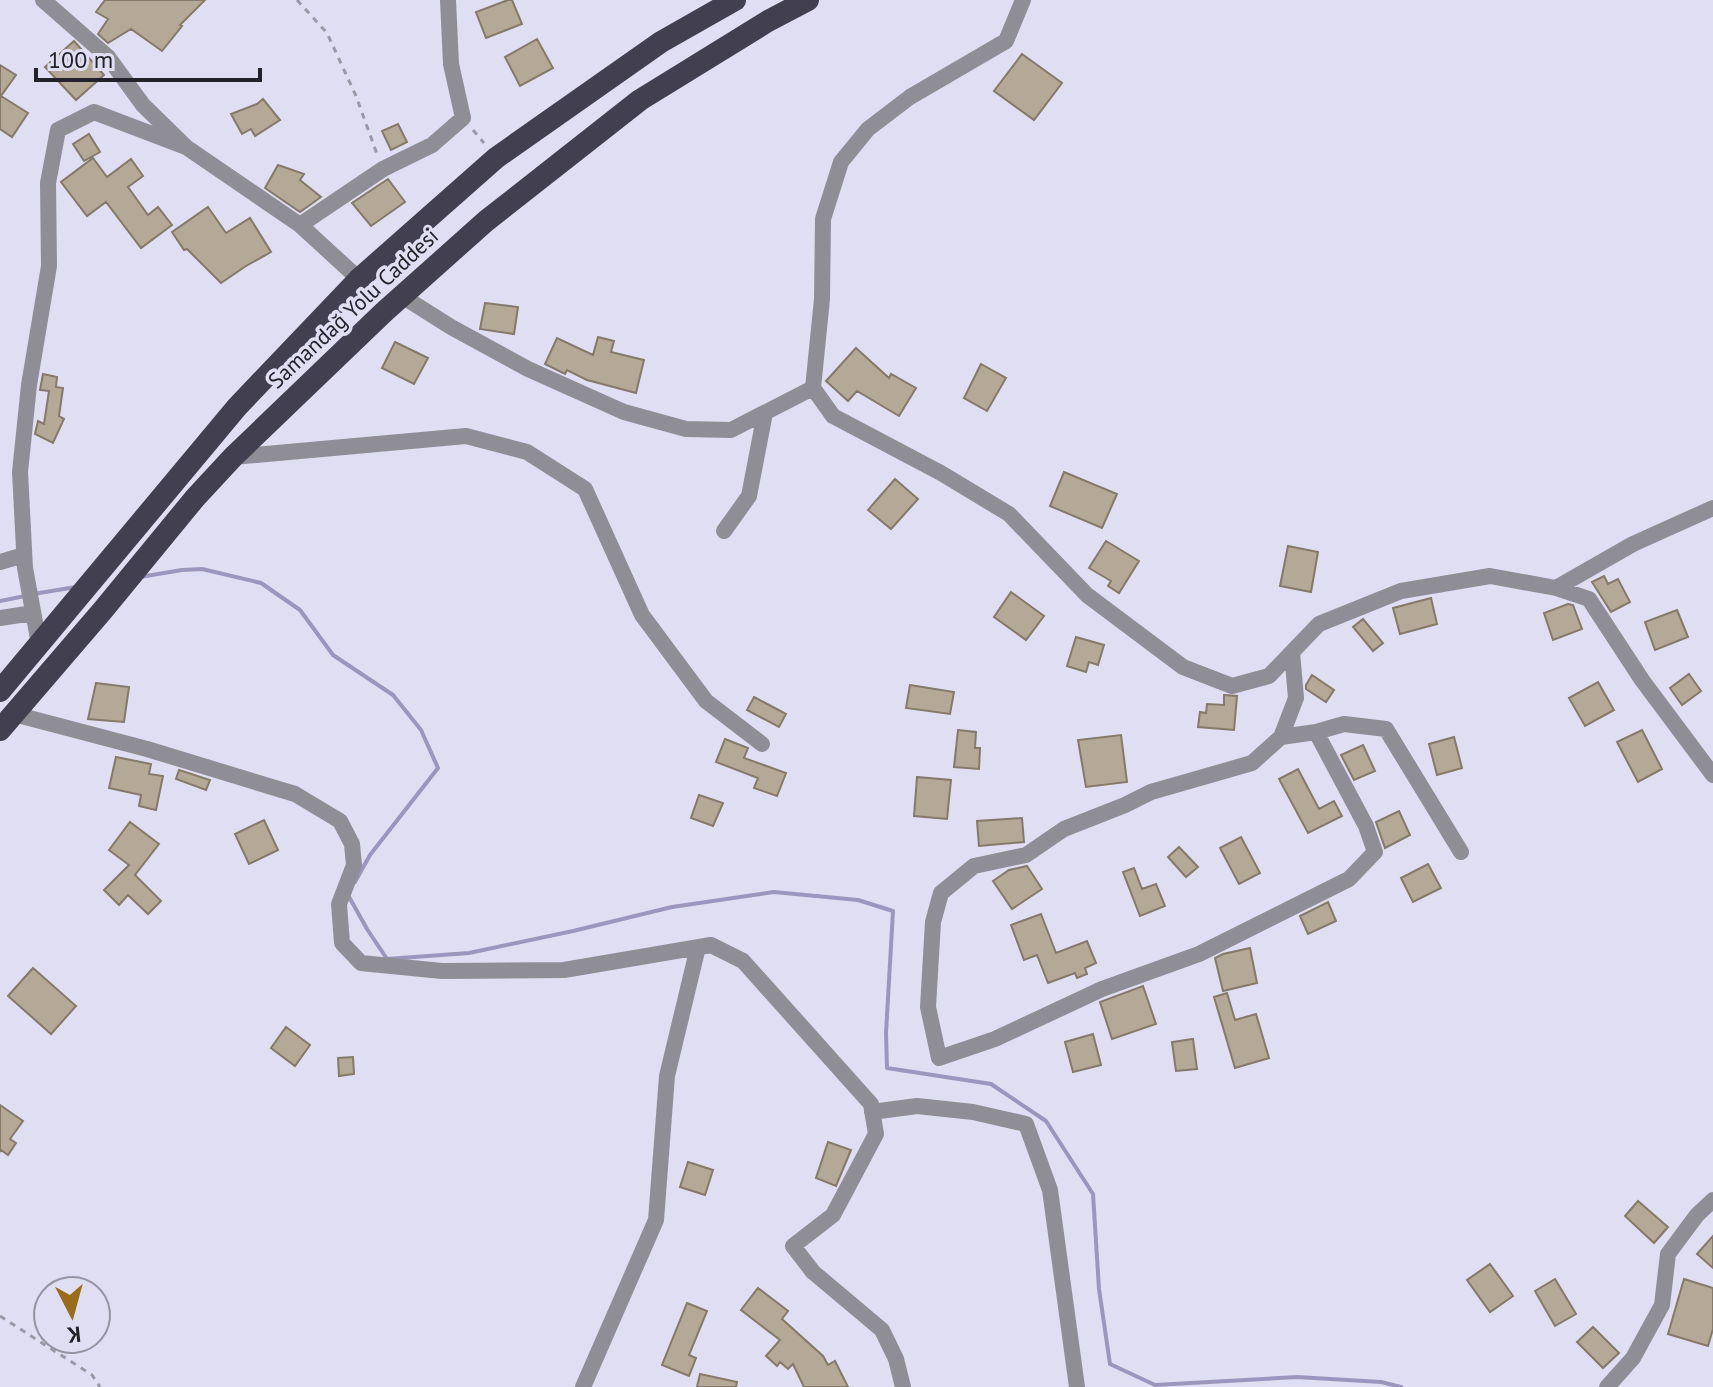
<svg xmlns="http://www.w3.org/2000/svg" width="1713" height="1387" font-family="'PT Sans',sans-serif">
  <style>
    .lines { fill: none; stroke-linecap: round; stroke-linejoin: round }
    .stream { stroke: #9c96be; stroke-width: 4 }
    .building { fill: #b4a897; stroke: #857969; stroke-width: 2 }
    .path { stroke: #9a99a8; stroke-width: 3; stroke-dasharray: 6 6; stroke-linecap: butt }
    .minor { stroke: #8f8e97; stroke-width: 16 }
    .trunk { stroke: #424050; stroke-width: 22 }
    .labels { text-anchor: middle; dominant-baseline: central; stroke-width: 7; stroke-linejoin: round; paint-order: stroke }
    .street-label { font-size: 22px; fill: #23222a; stroke: #e0def2 }
  </style>
  <rect width="100%" height="100%" fill="#e0def2"/>
  <g class="lines">
    <path class="stream" d="M140,577l42,-7 20,-1 59,14 39,27 33,45 60,40 28,35 17,38 -68,87 -15,27
      M33,594l43,-7
      M0,601l25,-5
      M349,893l-1,2 19,34 20,30 82,-6 104,-22 99,-24 102,-15 84,8 35,11 -7,122 1,35 104,16 55,37 47,73 6,95 11,75 45,21 142,-8 84,5 20,5"/>
  </g>
  <path class="building" d="M105,0h100l-25,25 2,1 -20,25 -31,-22 -23,14 -10,-9 10,-15 -12,-7z
    M508,0h4l10,24 -36,14 -10,-26z
    M537,39l16,29 -33,18 -15,-29z
    M74,41l30,34 -28,25 -31,-33z
    M1022,54l40,29 -28,37 -40,-29z
    M0,65l16,10 -15,21 27,17 -16,24 -12,-8z
    M263,99l17,21 -25,16 -4,-7 -9,5 -11,-20 26,-10z
    M398,124l9,18 -16,8 -9,-19z
    M89,134l11,18 -16,9 -11,-17z
    M93,158l14,19 24,-18 12,17 -15,11 20,28 10,-8 14,18 -31,23 -35,-46 -19,14 -26,-34z
    M278,165l26,9 -4,6 21,17 -21,15 -35,-24z
    M388,179l17,23 -34,24 -19,-23z
    M208,207l18,26 24,-15 21,34 -25,14 -25,17 -34,-34 -3,1 -12,-18z
    M485,303l33,4 -4,27 -34,-5z
    M598,337l16,4 -3,11 33,8 -8,33 -49,-13 -20,-10 -2,4 -20,-10 12,-26 36,17z
    M395,342l33,16 -14,26 -32,-16z
    M856,348l33,30 2,-4 25,14 -17,28 -42,-25 -9,10 -22,-20z
    M981,364l25,14 -19,33 -23,-13z
    M43,374l14,3 -1,10 7,1 -4,28 5,3 -11,24 -18,-9 3,-13 6,3 5,-33 -9,-1z
    M1064,472l53,22 -15,34 -52,-22z
    M895,479l23,20 -27,30 -23,-19z
    M1106,541l33,20 -20,32 -11,-7 3,-5 -22,-13z
    M1288,546l30,6 -7,40 -31,-6z
    M1604,576l4,8 10,-5 12,23 -19,10 -19,-30z
    M1011,592l33,24 -18,24 -32,-23z
    M1431,598l6,26 -37,10 -7,-26z
    M1568,604l5,1 9,24 -29,11 -9,-27z
    M1677,610l11,27 -33,13 -10,-28z
    M1363,619l20,24 -10,8 -20,-24z
    M1076,637l28,8 -6,20 -9,-3 -3,10 -19,-6z
    M1689,674l12,17 -19,14 -12,-17z
    M1312,675l22,15 -8,12 -20,-13v-4z
    M1598,682l16,28 -29,16 -16,-28z
    M96,683l33,4 -5,35 -36,-3z
    M910,685l44,7 -4,22 -44,-6z
    M1224,695l13,1 -3,34 -36,-3 2,-15 6,1 1,-9 17,1z
    M754,697l32,17 -7,13 -32,-17z
    M958,730l18,2 -1,16h5l-1,21 -25,-2z
    M1642,730l20,39 -24,13 -21,-40z
    M1121,735l6,47 -41,5 -8,-47z
    M1454,737l8,31 -25,7 -8,-31z
    M725,739l23,9 -4,10 42,15 -9,23 -23,-8 4,-10 -42,-16z
    M1363,745l12,26 -21,9 -13,-25z
    M116,757l35,7 -2,10 14,2 -7,34 -17,-4 2,-11 -32,-7z
    M1298,769l21,40 15,-8 8,15 -34,17 -29,-54z
    M179,770l31,10 -4,10 -30,-11z
    M917,777l34,3 -4,39 -33,-3z
    M699,795l24,8 -10,23 -22,-8z
    M1399,811l11,24 -25,13 -9,-26z
    M1022,818l2,24 -45,4 -2,-25z
    M264,820l14,30 -29,14 -14,-30z
    M130,822l29,22 -24,31 26,26 -13,13 -20,-19 -9,10 -15,-15 25,-25 -20,-15z
    M1241,837l19,36 -21,11 -19,-36z
    M1179,847l19,20 -12,10 -18,-20z
    M1428,864l13,24 -28,14 -12,-24z
    M1027,866l15,23 -30,20 -19,-28 16,-11z
    M1134,868l8,21 14,-5 9,22 -25,10 -17,-44z
    M1328,902l8,19 -28,13 -8,-18z
    M1041,914l15,39 31,-12 9,22 -11,5 2,6 -10,4 -2,-5 -27,10 -11,-28 -13,5 -13,-35z
    M1250,948l7,35 -34,8 -8,-33 8,-4z
    M33,968l43,38 -25,28 -43,-38z
    M1143,986l13,38 -44,15 -12,-37z
    M1227,993l8,27 21,-6 13,44 -34,10 -21,-71z
    M286,1027l24,18 -15,21 -24,-18z
    M1093,1034l8,31 -28,7 -8,-30z
    M1193,1039l4,30 -21,2 -4,-29z
    M353,1057l1,17 -15,2 -1,-18z
    M0,1105l23,16 -13,18 6,4 -8,12 -7,-5 -1,2z
    M828,1142l23,8 -15,36 -20,-8z
    M688,1162l25,8 -8,25 -25,-8z
    M1638,1201l30,26 -14,16 -29,-27z
    M1713,1236v32l-16,-14z
    M1490,1264l23,32 -23,16 -23,-32z
    M1555,1279l21,35 -21,12 -20,-35z
    M1684,1279l29,9v41l-5,17 -40,-12z
    M758,1288l30,23 -6,8 41,37 5,9 7,-4 13,26h-44l-11,-23 -5,5 -8,-7 -3,4 -11,-10 14,-16 -39,-30z
    M687,1303l20,8 -18,44 7,3 -7,18 -27,-11z
    M1593,1327l26,26 -16,15 -26,-26z
    M700,1374l37,8 -1,5h-39z"/>
  <g class="lines">
    <path class="path" d="M297,0l30,33 29,63 21,58
      M473,130l11,13
      M0,1316l92,59 8,12"/>
    <path class="minor" d="M43,0l65,57 35,48 43,42 114,78 59,54
      M1023,0l-17,41 -96,56 -42,32 -27,33 -18,57 -1,80 -9,89 20,28 108,57 68,41 78,81 96,72 49,19 37,-10 50,-52 82,-33 89,-15 66,12 33,11 53,81 71,95
      M300,225l83,-56 49,-24 31,-27 -12,-54 -3,-64
      M402,296l49,31 77,42 96,43 62,17 45,1 82,-42
      M233,457l233,-21 61,16 58,37 57,126 64,86 56,43
      M724,531l25,-35 16,-83
      M0,562l24,-7
      M1556,588l77,-44 80,-36
      M0,618l33,-5
      M39,644l-14,-76 -5,-96 9,-87 20,-119 -1,-83 10,-53 36,-18 92,35
      M14,714l133,35 148,45 45,27 12,23 2,21 -15,39 3,39 19,20 81,8 122,-1 147,-25 32,16 128,143 5,30 -43,81 -40,31 20,26 69,58 14,29 7,28
      M1316,732l28,-8 42,5 75,123
      M1281,737l35,-5 50,94 9,26 -26,27 -150,75 -97,35 -107,50 -56,19 -11,-51 5,-85 8,-29 33,-27 52,-11 38,-26 61,-24 26,-13 101,-29 29,-26 15,-39 -4,-46
      M872,1112l45,-6 56,6 53,12 24,66 27,197
      M583,1387l73,-167 11,-144 31,-129
      M1607,1387l26,-29 29,-53 6,-51 29,-39 16,-15"/>
    <path class="trunk" d="M0,691l237,-284 122,-128 137,-121 165,-116 74,-42
      M0,730l103,-120 92,-112 38,-41 151,-145 102,-91 154,-121 128,-79 40,-21"/>
  </g>
  <g class="labels">
    <g class="street-label">
      <text transform="translate(353 308) rotate(-43)">Samandağ Yolu Caddesi</text>
    </g>
  </g>
  <g transform="translate(72 1315) rotate(174)"><circle r="38" fill="#e0def2" stroke="#9493a2" stroke-width="2"/>
  <path d="M0-6L14 30L0 20L-14 30Z" fill="#996c1b"/>
  <text y="-12" font-size="22" font-weight="bold" text-anchor="middle" fill="#23222a">K</text>
  </g>
  <path d="M36 68v12h224v-12" fill="none" stroke="#23222a" stroke-width="4"/>
  <text x="48" y="68" font-size="24" fill="#23222a" stroke="#e0def2" stroke-width="6" paint-order="stroke">100 m</text>
</svg>
